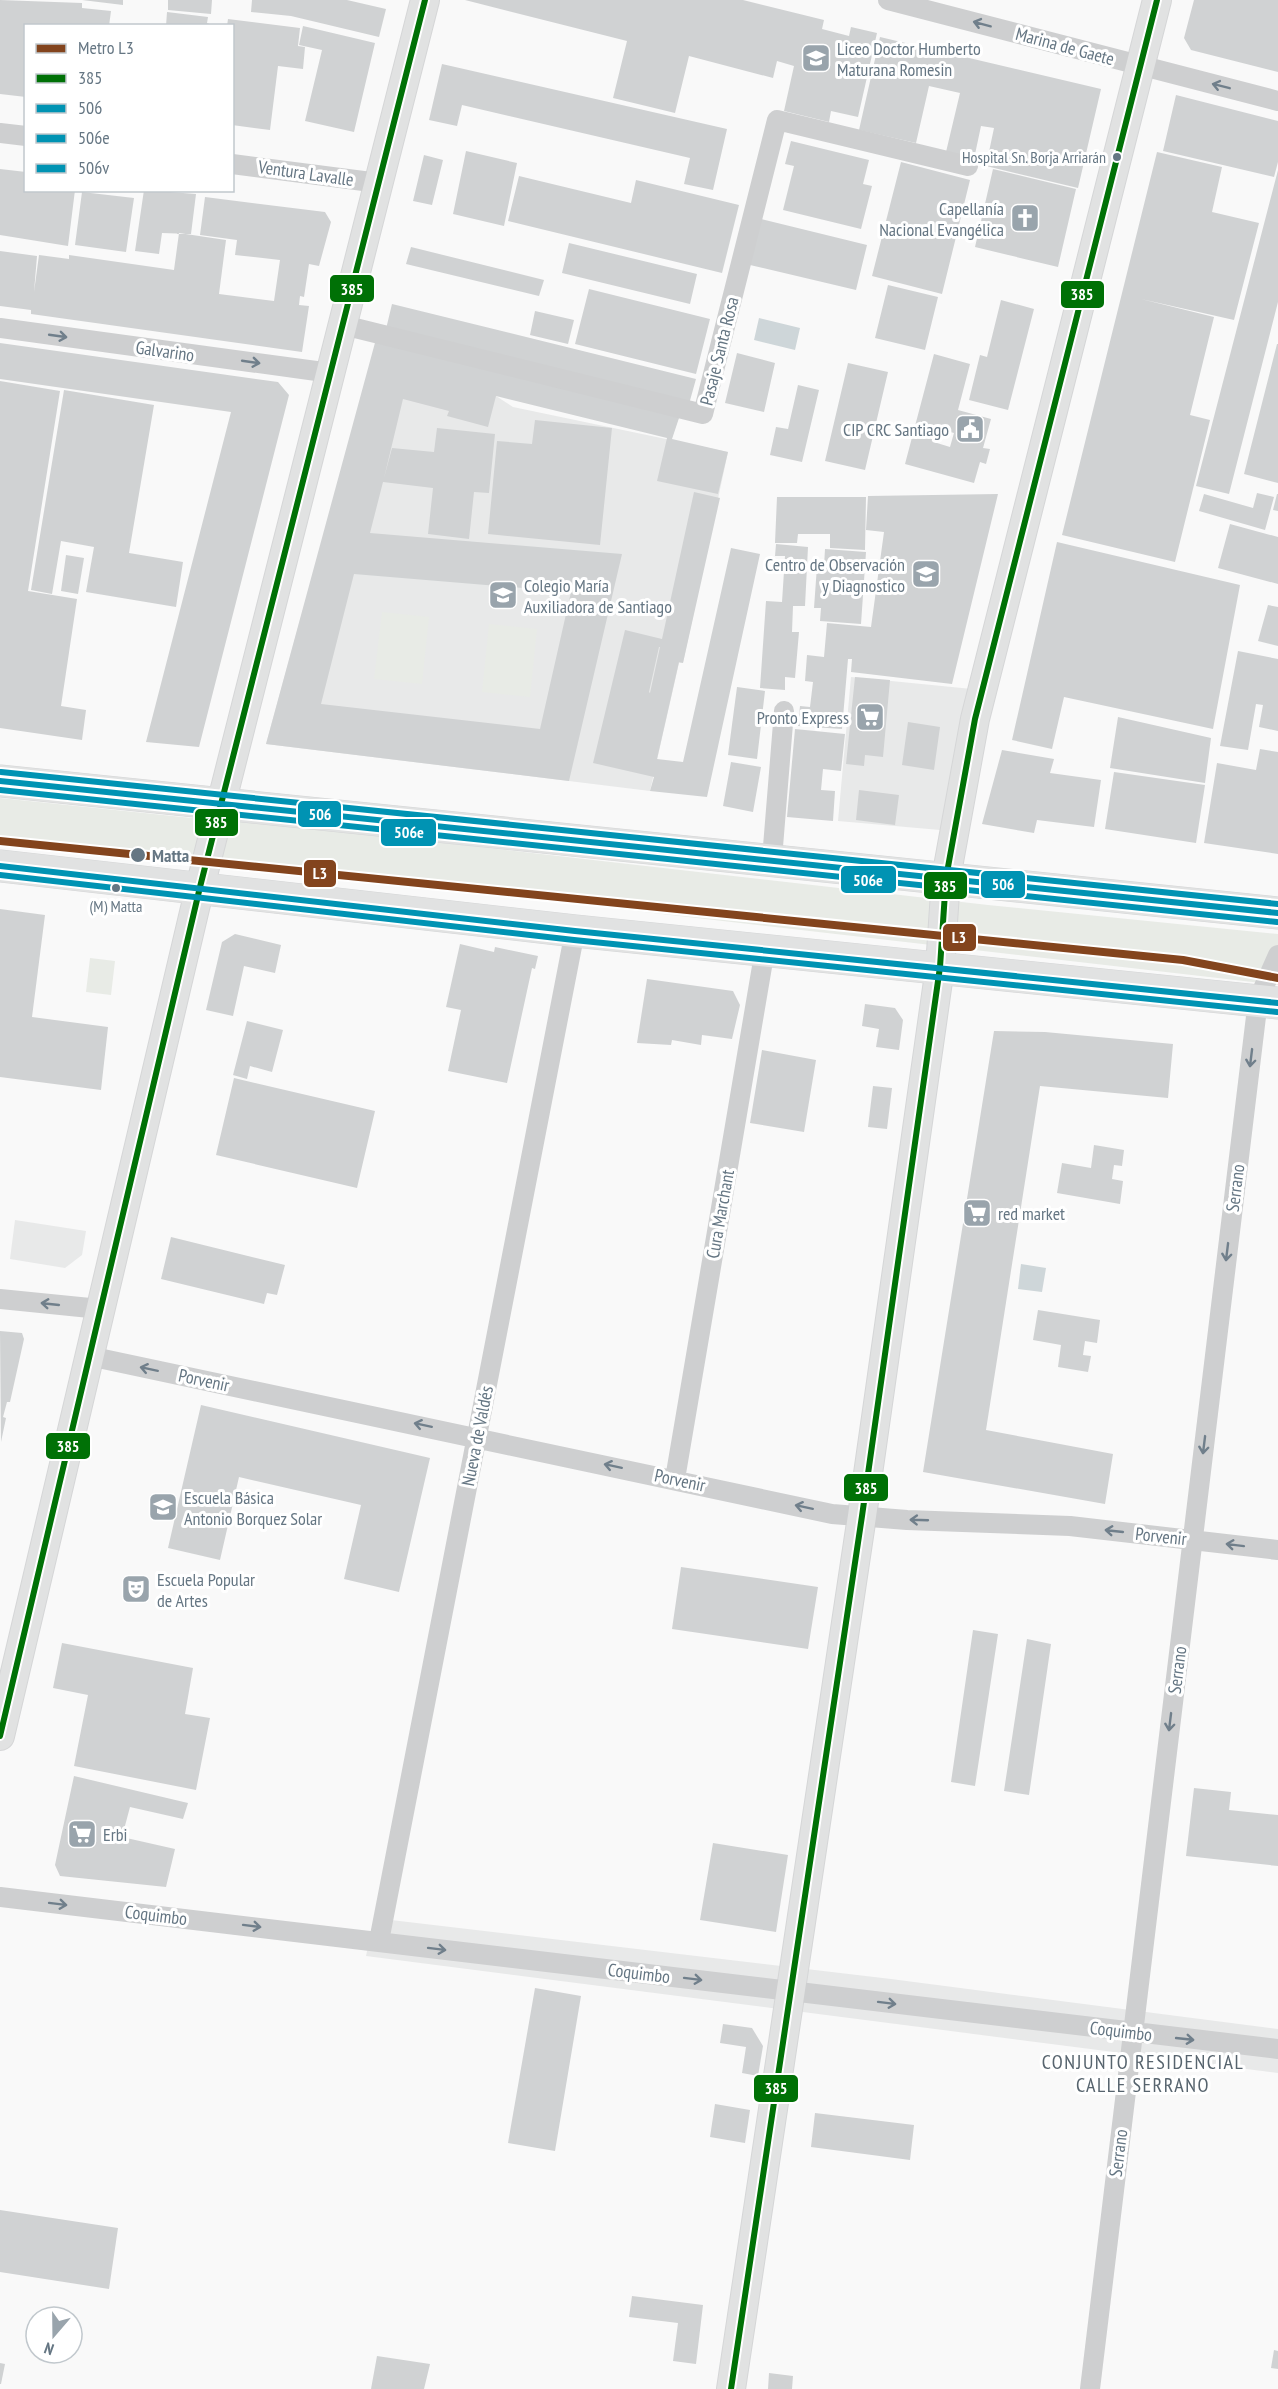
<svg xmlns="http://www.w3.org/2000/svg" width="1278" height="2389" font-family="'PT Sans Narrow',sans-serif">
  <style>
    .built { fill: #e8e9e9 }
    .green { fill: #e8ebe6 }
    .water { fill: #ced6d9 }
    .building { fill: #d0d2d3; fill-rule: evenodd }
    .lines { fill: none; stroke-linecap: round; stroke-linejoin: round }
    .secondary-casing { stroke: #d5d6d7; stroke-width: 30 }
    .primary-casing { stroke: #d5d6d7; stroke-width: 33 }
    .street { stroke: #cecfd0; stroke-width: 20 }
    .secondary { stroke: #e1e2e2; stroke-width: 28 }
    .primary { stroke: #e1e2e2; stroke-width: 32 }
    .bus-1-casing { stroke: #fff; stroke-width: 10 }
    .bus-2-casing { stroke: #fff; stroke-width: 10 }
    .bus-3-casing { stroke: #fff; stroke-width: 10 }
    .bus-4-casing { stroke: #fff; stroke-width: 10 }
    .bus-1 { stroke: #007106; stroke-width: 6 }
    .bus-2 { stroke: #0093b3; stroke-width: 6 }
    .bus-3 { stroke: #0093b3; stroke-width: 6 }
    .bus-4 { stroke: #0093b3; stroke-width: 6 }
    .metro-1-casing { stroke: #fff; stroke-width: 12 }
    .metro-1 { stroke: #83441d; stroke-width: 8 }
    .oneway { stroke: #707f8b }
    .bus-dot { fill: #657683; stroke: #fff; stroke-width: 2 }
    .labels { text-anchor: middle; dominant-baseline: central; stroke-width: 6; stroke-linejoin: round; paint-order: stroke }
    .bus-label { font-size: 16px; fill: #657683; stroke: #fff; text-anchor: end }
    .street-label { font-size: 18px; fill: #657683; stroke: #fff }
    .poi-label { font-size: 18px; fill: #657683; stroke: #fff; text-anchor: start }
    .stop-label { font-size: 18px; font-weight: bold; fill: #657683; stroke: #fff; text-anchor: start }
    .neighbourhood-label { font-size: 20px; letter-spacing: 1.5px; fill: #57646e; stroke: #fff }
    .line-badge { stroke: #fff; stroke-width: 2 }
    .badge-label { font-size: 16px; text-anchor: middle; font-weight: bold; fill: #fff }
  </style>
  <rect width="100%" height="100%" fill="#f9f9f9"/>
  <path class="built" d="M370,366l126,30 17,11 215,45 -45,211h-4l-29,128 -384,-47z
    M851,677l121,12 -32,141 -102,-9z
    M15,1220l71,11 -4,24 -17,13 -55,-9z
    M374,1918l517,61 387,50v44l-912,-117z"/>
  <path class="green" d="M382,612l47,5 -7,67 -48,-5z
    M489,624l48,5 -7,68 -48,-5z
    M0,798l192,20 87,6 709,81 290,29v51l-999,-115 -93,-6 -186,-21z
    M90,958l25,3 -4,34 -25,-3z"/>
  <path class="water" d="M759,318l41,10 -5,22 -41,-10z
    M1021,1264l25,4 -4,24 -24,-3z"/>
  <path class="building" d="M0,0l82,3v5l29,3 -2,15h-83v71l-26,-3z
    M82,0h41v5z
    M168,0h44l-1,14 -43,-4z
    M252,0h95l39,9 -7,28 -88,-21 -40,-4z
    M465,0h278l81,20 -2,9 27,7 2,-9 26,6 -19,84 -27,-6 -2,11 -45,-11 10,-45 -17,-5 -4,17 -84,-22 -14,57 -62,-15 14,-57z
    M1194,0h84v72l-87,-22 -7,-12z
    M167,12l41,5 -1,6 7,3h-48z
    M228,19l72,9 -2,18 7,1 -2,22 -25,-3 -8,64 -38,-5v-99h-5z
    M303,26l72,17 -21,89 -49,-11 17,-71 -23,-5z
    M880,37l221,52 -23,99 -92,-22 8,-38 -13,-2 -7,33 -28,-7 14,-59 -31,-7 -13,57 -57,-13z
    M442,64l285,65 -14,61 -29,-6 6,-26 -228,-53 -5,21 -28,-6z
    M1176,95l102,26v41l-4,15 -111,-26z
    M791,141l78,19 -6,24 9,2 -11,43 -78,-19 11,-44 -9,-2z
    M466,151l51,12 -13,63 -51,-12z
    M1157,152l65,15 -10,45 47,11 -25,97 -93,-21 73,18 -24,98 20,5 -35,142 -113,-27z
    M424,155l19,5 -11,45 -19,-4z
    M901,162l69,18 -28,114 -70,-18z
    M0,169l26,3v18h49l-7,56 -68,-11z
    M993,169l83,20 -18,78 -83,-20z
    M1278,170v132l-49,192 -33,-8z
    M519,176l112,27 5,-23 103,25 -17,68 -214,-52z
    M144,190l52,4 -5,40 -29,-1 -3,21 -24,-3z
    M82,192l52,6 -8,54 -51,-7z
    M205,197l120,15 6,10 -12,44 -10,-2 -5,33 -4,-1 -1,9 10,1 -7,46 -271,-38v-4l-31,-4v-55l37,5 -3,36 5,-37 30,4v-4l105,15 5,-37 47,7 -7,54 55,7 6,-41 -45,-5 2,-15 -37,-5z
    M761,219l106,26 -11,45 -106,-25z
    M569,243l128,31 -7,30 -128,-31z
    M411,247l133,33 -5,16 -133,-32z
    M888,285l50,12 -13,53 -50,-12z
    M589,289l121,30 -14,55 -121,-30z
    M1001,300l33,9 -26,101 -39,-10 11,-45 7,2z
    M392,304l304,75 -7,25 -303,-75z
    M535,311l39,9 -6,24 -38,-9z
    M376,339l304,76 -8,24 56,13 -10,42 -61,-13 10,-43 -171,-42 -8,31 -41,-11 2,-5 -46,-12 -19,79 8,-30 42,4 3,-24 58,6 -6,59 -15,-1 -5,47 -41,-5 5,-46 -50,-6 -13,51 252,21 -53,227 -303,-37zM354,574l217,18 -31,137 -219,-25z
    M0,343l278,39 11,13 -90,352 -53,-5 85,-330 -231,-33z
    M1277,344h1v139l-34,-9z
    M737,353l38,10 -11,49 -39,-9z
    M934,354l36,10 -12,46 33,9 -8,29 7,1 -4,15 -6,-2 -6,21 -69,-19zM940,429l14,4 -4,14 -13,-4z
    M848,363l40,9 -23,98 -40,-9z
    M0,381l60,10 -32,200 49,8 -16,107 25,4 -4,30 -82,-12z
    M798,385l21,5 -17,72 -32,-7 6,-28 12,2z
    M64,390l90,15 -25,148 54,9 -7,45 -90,-15 8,-45 -33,-6 -9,53 -21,-4z
    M535,420l77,8 -12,117 -112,-11 9,-93 35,3z
    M694,492l26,6 -37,165 -4,-1 -22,97 26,3 48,-214 29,6 -53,243 -57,-6 4,-14 -61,-14 32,-133 37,9zM659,647h1l-10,46 -1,-1z
    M1257,493l17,4 -9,33 -66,-19 5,-17 49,14z
    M998,494l-46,190 -101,-12 1,-13h-4l-6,70 -44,-3 2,-20 10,1 3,-25 -8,-1 2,-26 17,2 3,-34 44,4 13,-95 -18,-2 2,-34z
    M1277,494h1v17l-5,-1z
    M777,497h89l-1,53 -35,-2v-14h-32l-1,9h-22z
    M1230,524l48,13v47l-60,-16z
    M1057,542l183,43 -27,144 -149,-32 -12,52 -40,-9z
    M776,544l32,3 -3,59h-12l-1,26h7l-4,46 -10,-1v13l-25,-2 6,-87 16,1 3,-46h-10z
    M825,549l41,3 -5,72 -41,-3 1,-13h-7l3,-42h7z
    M66,555l18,3 -6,36 -17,-3z
    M1268,605l10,2v39l-20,-5z
    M1238,651l40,8v72l-19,-4 4,-22 -7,-1 -8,46 -28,-4z
    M855,677l35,3 -7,77 -18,-2 -1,11 -18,-2z
    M737,687l28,4 -8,68 -29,-4z
    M1118,717l93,21 -6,45 -95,-15z
    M908,722l32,5 -6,43 -32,-5z
    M795,729l50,5 -4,37 -18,-2 -2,21 14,1 -2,30 -46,-4z
    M1260,749l18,3v102l-74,-11 13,-80 39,7z
    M1002,750l52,9 -4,14 51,7 -7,47 -57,-7 -3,13 -52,-9z
    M731,762l30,5 -8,45 -30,-6z
    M1114,772l91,13 -9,58 -91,-14z
    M859,790l40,5 -4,30 -39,-5z
    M0,909l45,6 -13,102 76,10 -7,63 -101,-13z
    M235,934l46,11 -6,28 -31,-7 -11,50 -27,-6 16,-68z
    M460,944l34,8 1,-5 43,9 -3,13 -3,-1 -25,115 -59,-12 13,-61 -15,-3z
    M647,979l86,12 7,14 -8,34 -30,-4 -1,10 -29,-5 -1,5 -34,-2z
    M865,1004l30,4 8,12 -4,30 -23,-3 3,-18 -17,-3z
    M247,1021l36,9 -11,42 -22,-6 -3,13 -14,-4z
    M994,1031l51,1 128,12 -5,54 -128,-12 -54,344 127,24 -8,50 -182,-32z
    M762,1050l54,10 -12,72 -54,-9z
    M234,1078l141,33 -18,77 -141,-33z
    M873,1086l19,2 -5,41 -19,-2z
    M1094,1145l30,5 -2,16 -8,-1 -2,14 11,2 -3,23 -63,-11 5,-30 29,5z
    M171,1237l114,28 -8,30 -10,-2 -3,11 -103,-25z
    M1038,1310l62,10 -3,23 -12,-2 -2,14 8,1 -3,16 -30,-5 3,-22 -28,-5z
    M0,1331l22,2 2,6 -14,63h-3l-4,15 3,1 -5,24z
    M201,1405l229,53 -31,134 -55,-13 17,-74 -122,-28 -19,83 -52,-12z
    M681,1567l137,20 -10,62 -136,-20z
    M973,1630l25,4 -23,152 -24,-4z
    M1027,1639l24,5 -22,151 -25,-4z
    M62,1643l131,25 -8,46 25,4 -14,72 -122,-24 14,-71 -35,-7z
    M74,1776l114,27 -5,16 -53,-12 -8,30 53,12 -9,38 -106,-11 -5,-11z
    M1194,1788l37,4 -2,18 49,5v51l-92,-10z
    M713,1843l75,12 -12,77 -76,-12z
    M535,1988l46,8 -26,155 -47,-8z
    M723,2024l29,4 11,18 -5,30 -16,-3 4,-26 -26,-4z
    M715,2104l35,6 -5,33 -35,-6z
    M815,2113l99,12 -4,35 -99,-13z
    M0,2210l118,18 -9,61 -109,-17z
    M632,2296l71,9 -7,59 -23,-3 5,-38 -49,-6z
    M1274,2350l4,1v18l-7,-1z
    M377,2356l53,8 -6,25h-53z
    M0,2363l5,1 -4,20h-1z
    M769,2373l24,3 -1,13h-24z"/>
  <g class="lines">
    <g class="secondary-casing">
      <path id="secondary" d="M0,1736l200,-849 225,-887
        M731,2389l131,-873 78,-549 6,-89 29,-159 182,-719"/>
    </g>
    <g class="primary-casing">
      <path id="primary" d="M0,781l1278,132
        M0,866l575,65 703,72"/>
    </g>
    <path class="street" d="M888,0l390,101
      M0,133l26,3
      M232,164l147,19
      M343,325l360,89 74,-294 191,46
      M0,328l331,45
      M772,859l12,-148
      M0,1299l100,10
      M89,1356l743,158 75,6 163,6 208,24
      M675,1479l90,-530
      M0,1897l1278,152
      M379,1941l196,-1010
      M1090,2389l168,-1389 20,-45"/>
    <use href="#secondary" class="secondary"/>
    <use href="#primary" class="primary"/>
    <g class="bus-1-casing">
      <path id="bus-1" d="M0,1736l200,-849 225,-887
        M731,2389l131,-873 78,-549 6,-89 29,-159 182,-719"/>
    </g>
    <g class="bus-2-casing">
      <path id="bus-2" d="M0,781l1278,132
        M0,866l575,65 703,72"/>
    </g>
    <g class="bus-3-casing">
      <path id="bus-3" d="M0,790l1277,132
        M0,875l574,65 703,72"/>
    </g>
    <g class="bus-4-casing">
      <path id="bus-4" d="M1,772l1277,132"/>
    </g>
    <use href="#bus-1" class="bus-1"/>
    <use href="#bus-2" class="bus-2"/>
    <use href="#bus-3" class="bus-3"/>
    <use href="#bus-4" class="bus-4"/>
    <g class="metro-1-casing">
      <path id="metro-1" d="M0,841l1183,119 95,18"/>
    </g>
    <use href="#metro-1" class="metro-1"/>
  </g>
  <defs><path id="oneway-shaft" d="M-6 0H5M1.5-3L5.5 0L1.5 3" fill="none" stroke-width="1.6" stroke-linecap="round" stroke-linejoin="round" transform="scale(1.5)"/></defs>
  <g class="oneway">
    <use href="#oneway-shaft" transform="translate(982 24) rotate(-165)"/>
    <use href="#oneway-shaft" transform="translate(1221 86) rotate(-166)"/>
    <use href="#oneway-shaft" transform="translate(58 336) rotate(8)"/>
    <use href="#oneway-shaft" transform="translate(251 362) rotate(8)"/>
    <use href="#oneway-shaft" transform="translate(1251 1058) rotate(97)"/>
    <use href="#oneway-shaft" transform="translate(1227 1252) rotate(97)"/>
    <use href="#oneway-shaft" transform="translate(50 1304) rotate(-174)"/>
    <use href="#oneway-shaft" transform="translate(149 1369) rotate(-168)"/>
    <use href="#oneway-shaft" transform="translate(423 1425) rotate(-168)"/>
    <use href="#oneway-shaft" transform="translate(1204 1445) rotate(97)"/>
    <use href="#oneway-shaft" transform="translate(613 1466) rotate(-168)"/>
    <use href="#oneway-shaft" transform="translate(804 1507) rotate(-168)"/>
    <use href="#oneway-shaft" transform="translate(919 1520) rotate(-178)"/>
    <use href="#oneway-shaft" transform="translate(1114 1531) rotate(-174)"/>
    <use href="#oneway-shaft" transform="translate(1235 1545) rotate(-173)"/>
    <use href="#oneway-shaft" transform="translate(1170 1722) rotate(97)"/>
    <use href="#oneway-shaft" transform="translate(58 1904) rotate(7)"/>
    <use href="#oneway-shaft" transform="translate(252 1926) rotate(7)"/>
    <use href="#oneway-shaft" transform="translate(437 1949) rotate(7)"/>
    <use href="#oneway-shaft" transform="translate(693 1979) rotate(7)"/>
    <use href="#oneway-shaft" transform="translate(887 2003) rotate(7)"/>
    <use href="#oneway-shaft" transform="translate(1185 2039) rotate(6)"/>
  </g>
  <defs>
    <g id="school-square" transform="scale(1.5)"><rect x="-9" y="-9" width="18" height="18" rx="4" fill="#99a4ac" stroke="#fff"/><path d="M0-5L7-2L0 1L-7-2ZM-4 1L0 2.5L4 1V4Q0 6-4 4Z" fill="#fff"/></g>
    <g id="church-square" transform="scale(1.5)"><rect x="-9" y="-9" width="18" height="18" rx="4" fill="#99a4ac" stroke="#fff"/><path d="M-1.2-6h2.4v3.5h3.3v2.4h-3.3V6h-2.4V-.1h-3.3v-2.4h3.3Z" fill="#fff"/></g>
    <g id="civic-square" transform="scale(1.5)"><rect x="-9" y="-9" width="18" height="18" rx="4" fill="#99a4ac" stroke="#fff"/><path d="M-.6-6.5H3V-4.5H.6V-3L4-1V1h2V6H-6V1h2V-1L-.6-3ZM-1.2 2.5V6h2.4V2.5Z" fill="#fff"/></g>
    <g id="supermarket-square" transform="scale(1.5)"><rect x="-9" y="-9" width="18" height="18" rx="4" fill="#99a4ac" stroke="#fff"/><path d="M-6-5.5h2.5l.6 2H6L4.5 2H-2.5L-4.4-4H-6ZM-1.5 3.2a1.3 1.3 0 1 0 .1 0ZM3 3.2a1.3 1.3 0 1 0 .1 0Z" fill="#fff"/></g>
    <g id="theatre-square" transform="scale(1.5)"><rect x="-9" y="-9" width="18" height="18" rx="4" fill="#99a4ac" stroke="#fff"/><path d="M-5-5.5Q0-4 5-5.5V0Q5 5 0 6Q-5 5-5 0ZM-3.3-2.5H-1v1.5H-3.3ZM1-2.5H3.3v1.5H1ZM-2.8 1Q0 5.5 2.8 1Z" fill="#fff"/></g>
  </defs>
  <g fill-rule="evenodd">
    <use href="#school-square" x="816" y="58"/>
    <use href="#church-square" x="1025" y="218"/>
    <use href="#civic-square" x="970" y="429"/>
    <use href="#school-square" x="926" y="574"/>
    <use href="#school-square" x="503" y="595"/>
    <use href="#supermarket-square" x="870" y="717"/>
    <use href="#supermarket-square" x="977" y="1213"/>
    <use href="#school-square" x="163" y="1507"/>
    <use href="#theatre-square" x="136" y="1589"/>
    <use href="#supermarket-square" x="82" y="1834"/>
  </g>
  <g class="bus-dot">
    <circle cx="1117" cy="157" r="5"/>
    <circle cx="138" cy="855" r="8"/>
    <circle cx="116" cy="888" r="5"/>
  </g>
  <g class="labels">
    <g class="bus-label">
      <text x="1106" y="157">Hospital Sn. Borja Arriarán</text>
      <text x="116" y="906" text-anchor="middle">(M) Matta</text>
    </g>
    <g class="street-label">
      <text transform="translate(1065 46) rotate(15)">Marina de Gaete</text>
      <text transform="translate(306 173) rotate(8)">Ventura Lavalle</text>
      <text transform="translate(165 351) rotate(8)">Galvarino</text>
      <text transform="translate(719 351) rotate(-76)">Pasaje Santa Rosa</text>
      <text transform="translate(1235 1188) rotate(-83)">Serrano</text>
      <text transform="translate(720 1214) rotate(-80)">Cura Marchant</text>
      <text transform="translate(204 1380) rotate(12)">Porvenir</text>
      <text transform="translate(477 1436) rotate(-79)">Nueva de Valdés</text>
      <text transform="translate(680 1480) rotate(12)">Porvenir</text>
      <text transform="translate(1161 1536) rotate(6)">Porvenir</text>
      <text transform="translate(1177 1670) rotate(-83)">Serrano</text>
      <text transform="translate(156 1915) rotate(7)">Coquimbo</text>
      <text transform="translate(639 1973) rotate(7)">Coquimbo</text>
      <text transform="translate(1121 2031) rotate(7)">Coquimbo</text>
      <text transform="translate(1118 2153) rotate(-83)">Serrano</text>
    </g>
    <g class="poi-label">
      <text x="837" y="48">Liceo Doctor Humberto<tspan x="837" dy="21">Maturana Romesin</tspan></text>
      <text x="1004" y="208" text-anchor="end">Capellanía<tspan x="1004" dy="21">Nacional Evangélica</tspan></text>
      <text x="949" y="429" text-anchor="end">CIP CRC Santiago</text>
      <text x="905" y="564" text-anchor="end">Centro de Observación<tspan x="905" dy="21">y Diagnostico</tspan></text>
      <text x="524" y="585">Colegio María<tspan x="524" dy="21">Auxiliadora de Santiago</tspan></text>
      <text x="849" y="717" text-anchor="end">Pronto Express</text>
      <text x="998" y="1213">red market</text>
      <text x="184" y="1497">Escuela Básica<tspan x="184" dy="21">Antonio Borquez Solar</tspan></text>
      <text x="157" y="1579">Escuela Popular<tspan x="157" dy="21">de Artes</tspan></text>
      <text x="103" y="1834">Erbi</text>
    </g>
    <g class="stop-label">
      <text x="152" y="855">Matta</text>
    </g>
    <g class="neighbourhood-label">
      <text x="1143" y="2062">CONJUNTO RESIDENCIAL<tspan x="1143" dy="23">CALLE SERRANO</tspan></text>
    </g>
  </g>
  <g class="line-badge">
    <rect x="329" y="274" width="46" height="29" rx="6" fill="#007106"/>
    <rect x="1060" y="280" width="45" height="29" rx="6" fill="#007106"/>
    <rect x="297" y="800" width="45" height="28" rx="6" fill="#0093b3"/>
    <rect x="194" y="808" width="45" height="29" rx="6" fill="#007106"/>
    <rect x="380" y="818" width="57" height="29" rx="6" fill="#0093b3"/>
    <rect x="303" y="859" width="34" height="29" rx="6" fill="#83441d"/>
    <rect x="840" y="865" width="57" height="29" rx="6" fill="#0093b3"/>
    <rect x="980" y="870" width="46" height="29" rx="6" fill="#0093b3"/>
    <rect x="923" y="871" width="45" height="29" rx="6" fill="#007106"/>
    <rect x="942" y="923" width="35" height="29" rx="6" fill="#83441d"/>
    <rect x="45" y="1432" width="46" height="28" rx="6" fill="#007106"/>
    <rect x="843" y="1473" width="46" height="29" rx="6" fill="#007106"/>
    <rect x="753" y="2074" width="46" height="29" rx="6" fill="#007106"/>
  </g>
  <g class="badge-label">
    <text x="352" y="295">385</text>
    <text x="1082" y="300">385</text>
    <text x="320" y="820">506</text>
    <text x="216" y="828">385</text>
    <text x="409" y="838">506e</text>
    <text x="320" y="879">L3</text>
    <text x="868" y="886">506e</text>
    <text x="1003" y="890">506</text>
    <text x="945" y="892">385</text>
    <text x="959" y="943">L3</text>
    <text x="68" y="1452">385</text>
    <text x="866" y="1494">385</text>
    <text x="776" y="2094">385</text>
  </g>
  <rect x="24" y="24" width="210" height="168" fill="#ffffff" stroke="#c1c8cd" stroke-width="1.5"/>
  <rect x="36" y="44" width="30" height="9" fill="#83441d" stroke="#c1c8cd" stroke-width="1.5"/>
  <text x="78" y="54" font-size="18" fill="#657683">Metro L3</text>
  <rect x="36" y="74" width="30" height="9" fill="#007106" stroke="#c1c8cd" stroke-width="1.5"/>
  <text x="78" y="84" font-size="18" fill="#657683">385</text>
  <rect x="36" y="104" width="30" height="9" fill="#0093b3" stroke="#c1c8cd" stroke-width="1.5"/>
  <text x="78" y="114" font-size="18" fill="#657683">506</text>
  <rect x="36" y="134" width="30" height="9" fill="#0093b3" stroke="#c1c8cd" stroke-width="1.5"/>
  <text x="78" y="144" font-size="18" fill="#657683">506e</text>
  <rect x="36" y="164" width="30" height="9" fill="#0093b3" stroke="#c1c8cd" stroke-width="1.5"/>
  <text x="78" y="174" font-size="18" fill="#657683">506v</text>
  <g transform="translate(54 2335) rotate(200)"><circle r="28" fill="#ffffff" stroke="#c1c8cd" stroke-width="1.5"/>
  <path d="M0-4.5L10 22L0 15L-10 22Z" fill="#99a4ac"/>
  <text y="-9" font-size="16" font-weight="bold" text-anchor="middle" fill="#657683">N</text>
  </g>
</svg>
